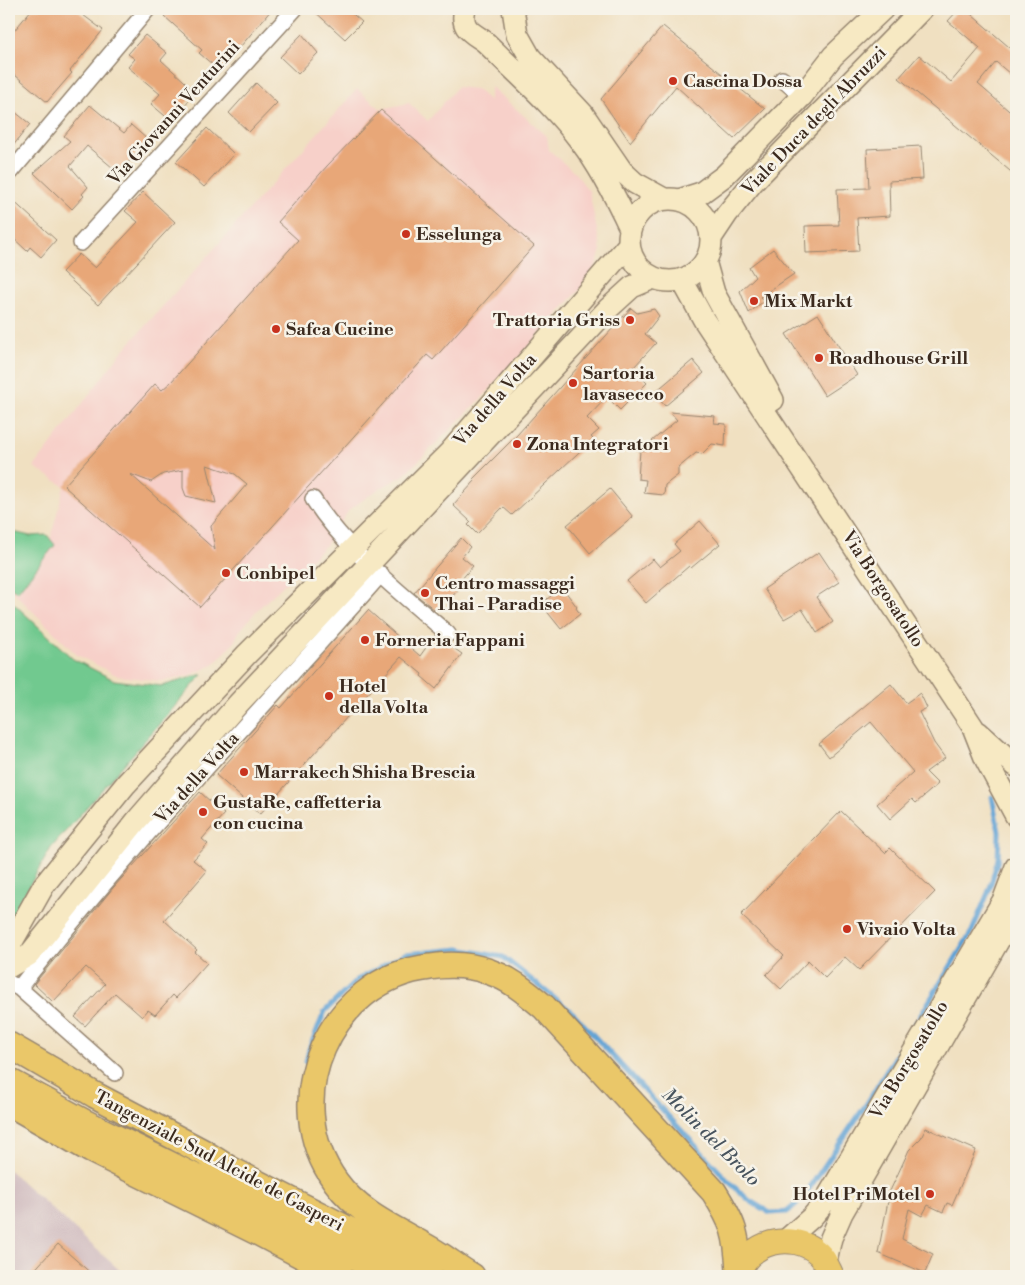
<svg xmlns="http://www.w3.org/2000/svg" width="1025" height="1285" font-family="'Libre Bodoni',serif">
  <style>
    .built { fill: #f7d0c9 }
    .industrial { fill: #d2bec1 }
    .green { fill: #71c98f; stroke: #567a56 }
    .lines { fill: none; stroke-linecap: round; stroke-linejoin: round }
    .stream { stroke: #60a2d4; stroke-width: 5 }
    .building { fill: #e8a778; fill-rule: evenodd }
    .minor-casing { stroke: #968570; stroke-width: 18 }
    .secondary-casing { stroke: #968570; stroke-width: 24 }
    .primary-casing { stroke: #968570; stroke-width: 26 }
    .trunk-casing { stroke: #968570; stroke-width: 28 }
    .minor { stroke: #fff; stroke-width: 15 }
    .secondary { stroke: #f7e9c3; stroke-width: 21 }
    .primary { stroke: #eac769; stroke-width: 24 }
    .trunk { stroke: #eac769; stroke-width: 25 }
    .poi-dot { fill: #c8321e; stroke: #f7f3e8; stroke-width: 2 }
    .labels { text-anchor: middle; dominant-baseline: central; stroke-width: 5; stroke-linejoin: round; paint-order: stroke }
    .poi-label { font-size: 18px; font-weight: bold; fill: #3b2a1e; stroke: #f7f3e8; text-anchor: start }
    .street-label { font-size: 18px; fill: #3b2a1e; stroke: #f7f3e8 }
    .water-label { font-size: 19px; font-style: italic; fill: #48545e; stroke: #f7f3e8 }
  </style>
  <rect width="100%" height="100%" fill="#f7f3e8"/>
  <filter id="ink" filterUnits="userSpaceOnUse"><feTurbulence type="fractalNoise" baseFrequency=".02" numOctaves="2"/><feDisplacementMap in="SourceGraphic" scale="10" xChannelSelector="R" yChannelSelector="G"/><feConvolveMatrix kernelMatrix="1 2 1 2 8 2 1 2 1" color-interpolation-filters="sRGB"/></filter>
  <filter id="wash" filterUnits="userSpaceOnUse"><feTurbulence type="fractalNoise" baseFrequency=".0096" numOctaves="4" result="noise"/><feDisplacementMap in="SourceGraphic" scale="20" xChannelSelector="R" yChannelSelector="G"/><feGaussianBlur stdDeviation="1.12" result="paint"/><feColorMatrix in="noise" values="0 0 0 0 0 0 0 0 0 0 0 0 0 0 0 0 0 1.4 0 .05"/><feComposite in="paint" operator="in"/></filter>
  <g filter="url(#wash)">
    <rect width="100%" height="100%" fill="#f0e0c1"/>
    <path class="built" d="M490,86l57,50 2,14 26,23 14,18 12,59 -9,26 -110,122 -79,78 -26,14 -28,20 -23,35 -69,65 -18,22 -6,12 -20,21 -22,10 -28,6 -45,-5 -41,-21 -68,-67v-6l42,-45 13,-51 -30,-19 86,-113 237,-265 24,20 28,-6 19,18 29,-34 19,2 14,12z"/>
    <path class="industrial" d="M9,1170l117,106h-117z"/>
    <path class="green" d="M9,531l21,5 17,-1 8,10 -38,47 -8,-7z
      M9,599l64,60 41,21 48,6 41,-12 -152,174 -42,73z"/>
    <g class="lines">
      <path class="stream" d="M306,1062l3,-13 16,-38 32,-31 48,-26 54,-5 44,8 70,56 157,170 20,18 20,12 17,-1 15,-13 65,-96 105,-172 18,-43 8,-29 1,-27 -7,-35"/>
    </g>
    <g id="blocks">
      <path class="building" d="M32,9h43l28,21 -33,41 2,2 -25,29 -38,-32v-33z
        M171,9h101l-52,62 -21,-18 3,-3 -38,-34z
        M312,9h35l15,13 -17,17z
        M959,9h6l51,44v26l-20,-17 -18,22 38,33v59l-117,-98 20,-23 32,27 29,-34 -32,-27z
        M663,26l102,83 -31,30 -58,-53 -46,56 -29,-43z
        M302,34l16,19 -20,21 -18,-17z
        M145,35l22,18 -6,7 35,32 -25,29 -20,-17 9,-10 -32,-27 7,-8 -7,-5z
        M256,83l21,20 -28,29 -20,-19z
        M90,105l34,28 7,-8 17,15 -29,33 -32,-27 -17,20 18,21 -6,7 2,2 -12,13 -38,-36 36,-32 -6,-5z
        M9,107l21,17 -21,27z
        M381,110l153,136 -101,114 -6,-5 -227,252 -136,-121 91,-102 7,6 9,-8 127,-142 -20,-18 49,-56zM207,465l28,9 12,10 -36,42 4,24 -85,-76 21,8 12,-8 20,-4v18l3,8 30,7z
        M207,128l27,26 -30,33 -28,-25z
        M921,146l2,33 -34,2 1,35 -33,2 2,33 -53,2 -1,-27 34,-1 -2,-36 32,-1 -2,-39z
        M143,192l32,30 -77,83 -36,-33 17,-18 16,14 43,-46 -13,-11z
        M9,197l47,43 -15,17 -11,-10 -3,4 -18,-17z
        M773,249l21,25 -34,23 4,4 -15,12 -9,-22 15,-14 -6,-10z
        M631,308l6,5 17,-4 5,7 -14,18 11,9 -23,25 14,15 -27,27 -13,-13 -20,21 12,12 -8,7 2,2 -81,76 -9,-8 -26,27 -9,-9 3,-3 -18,-17 22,-24 -2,-2 44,-44z
        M818,314l39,61 -32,21 -39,-62z
        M693,360l11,13 -39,33 -11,-13z
        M670,412l45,4 -1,7 12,1 -1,22 -13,-2 -10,10 -6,-1 -18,15v7l-13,10 -1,10 -20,-2 2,-13 -8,-1 2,-29h11l1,-9 25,-21z
        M610,489l23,28 -43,36 -23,-28z
        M700,521l20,23 -29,24 -2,-2 -43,37 -19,-22 26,-22 7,8 20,-16 -6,-7z
        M461,538l9,9 -8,10 11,9 -13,15 3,3 -13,15 -3,-2 -12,13 -21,-17z
        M819,552l20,30 -23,15 17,25 -16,11 -15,-24 -18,10 -20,-30z
        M562,587l15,20 -1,1 4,6 -19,15 -20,-25z
        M368,610l52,46 15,-21 27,19 -26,35 -15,-13 1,-2 -21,-17 -141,157 -44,-39 62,-70 3,3z
        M891,684l15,19 14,-10 7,15 -8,4 15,31 11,15 -19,14 12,12 -22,19 -4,-4 -22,20 -13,-15 36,-32 -42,-50 -42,35 -10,-13z
        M200,792l24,22 -22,25 6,5 -15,16 14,11 -43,49 33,30 -2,2 12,11 -31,35 -3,-3 -18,20 -7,-5 -6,7 -27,-24 -30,33 -10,-9 30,-33 -19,-17 -33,35 -19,-18 79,-96z
        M841,811l44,42 5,-5 45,44 -76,78 -14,-13 -20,21 -17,-17 -27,28 -15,-14 18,-19 -43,-41z
        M926,1128l50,22 -24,55 -5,-2 -4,9 -15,-7 -6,11 -13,-7 -7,30 31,15 -8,19 -47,-20 12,-62 19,-41 12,-12z
        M58,1244l36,32h-65z"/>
    </g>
  </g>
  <g filter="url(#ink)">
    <use href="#blocks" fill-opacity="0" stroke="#968570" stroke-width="1"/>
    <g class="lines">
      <g class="minor-casing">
        <path id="minor" d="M782,79l20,17
          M11,172l137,-163
          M81,243l214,-234
          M313,499c35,54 87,93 135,135
          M9,983l10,5 96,85
          M19,988c113,-145 241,-276 362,-414"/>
      </g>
      <g class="secondary-casing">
        <path id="secondary" d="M465,9c-5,19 6,23 19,32 9,8 18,18 27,26 25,24 50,48 70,75 20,26 35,56 49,86
          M513,9l4,25 13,23 53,57 39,57 13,12 29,16
          M629 240a41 41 0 1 1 82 0a41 41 0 1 1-82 0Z
          M679,200l22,-7 23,-17 78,-80 31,-40 50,-47
          M711,238l16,-24 26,-32 169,-173
          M705,261l9,32 59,107
          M682,280l22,40 269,407 13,33 30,56
          M978,732l38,34
          M9,947l35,-62 82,-101 121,-130 202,-201 180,-209
          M9,967l20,-12 109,-136 100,-115 371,-396 23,-21 21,-9
          M785,1241l27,-24 12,-14 180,-304 12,-32
          M826,1261l5,-23 11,-25 166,-289 8,-8"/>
      </g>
      <g class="primary-casing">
        <path id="primary" d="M738,1276c8,-34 54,-46 80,-23 7,6 10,15 14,23"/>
      </g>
      <g class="trunk-casing">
        <path id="trunk" d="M9,1045l86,50 108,57 27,17 135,69 65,38
          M9,1081l75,41 223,110 82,44
          M9,1103l82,47 168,83 81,43
          M472,1276c-11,-6 -21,-14 -32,-21 -36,-23 -78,-37 -104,-73 -60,-82 -6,-204 94,-215 20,-3 41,-2 60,5 21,7 37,21 54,35l170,185c20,32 23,42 25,79"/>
      </g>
      <use href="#minor" class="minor"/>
      <use href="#secondary" class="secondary"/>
      <use href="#primary" class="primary"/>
      <use href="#trunk" class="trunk"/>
    </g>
  </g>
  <g class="poi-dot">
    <circle cx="673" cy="81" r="5"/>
    <circle cx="406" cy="234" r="5"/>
    <circle cx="754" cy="301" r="5"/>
    <circle cx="630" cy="320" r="5"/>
    <circle cx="276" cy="329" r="5"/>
    <circle cx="819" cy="358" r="5"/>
    <circle cx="573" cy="383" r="5"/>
    <circle cx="517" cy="444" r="5"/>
    <circle cx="226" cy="573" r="5"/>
    <circle cx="425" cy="593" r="5"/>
    <circle cx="365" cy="640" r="5"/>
    <circle cx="329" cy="696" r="5"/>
    <circle cx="244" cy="772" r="5"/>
    <circle cx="203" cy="812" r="5"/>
    <circle cx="847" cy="929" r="5"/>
    <circle cx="930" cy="1194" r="5"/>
  </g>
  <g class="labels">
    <g class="poi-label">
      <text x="683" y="81">Cascina Dossa</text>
      <text x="416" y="234">Esselunga</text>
      <text x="764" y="301">Mix Markt</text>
      <text x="620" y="320" text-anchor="end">Trattoria Griss</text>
      <text x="286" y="329">Safca Cucine</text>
      <text x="829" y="358">Roadhouse Grill</text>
      <text x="583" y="373">Sartoria<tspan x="583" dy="21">lavasecco</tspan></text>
      <text x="527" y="444">Zona Integratori</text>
      <text x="236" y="573">Conbipel</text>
      <text x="435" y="583">Centro massaggi<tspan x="435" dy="21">Thai - Paradise</tspan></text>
      <text x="375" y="640">Forneria Fappani</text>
      <text x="339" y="686">Hotel<tspan x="339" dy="21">della Volta</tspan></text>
      <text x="254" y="772">Marrakech Shisha Brescia</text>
      <text x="213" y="802">GustaRe, caffetteria<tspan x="213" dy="21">con cucina</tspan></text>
      <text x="857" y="929">Vivaio Volta</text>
      <text x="920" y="1194" text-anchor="end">Hotel PriMotel</text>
    </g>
    <g class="street-label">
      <text transform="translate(174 113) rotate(-48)">Via Giovanni Venturini</text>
      <text transform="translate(814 121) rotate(-46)">Viale Duca degli Abruzzi</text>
      <text transform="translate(495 400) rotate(-49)">Via della Volta</text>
      <text transform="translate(883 589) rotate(57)">Via Borgosatollo</text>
      <text transform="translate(197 778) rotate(-48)">Via della Volta</text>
      <text transform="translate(909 1060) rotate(-59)">Via Borgosatollo</text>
      <text transform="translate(219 1161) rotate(28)">Tangenziale Sud Alcide de Gasperi</text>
    </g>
    <g class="water-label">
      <text transform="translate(711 1137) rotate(45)">Molin del Brolo</text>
    </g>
  </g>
  <rect width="1025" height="1285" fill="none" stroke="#f7f3e8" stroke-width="30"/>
</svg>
